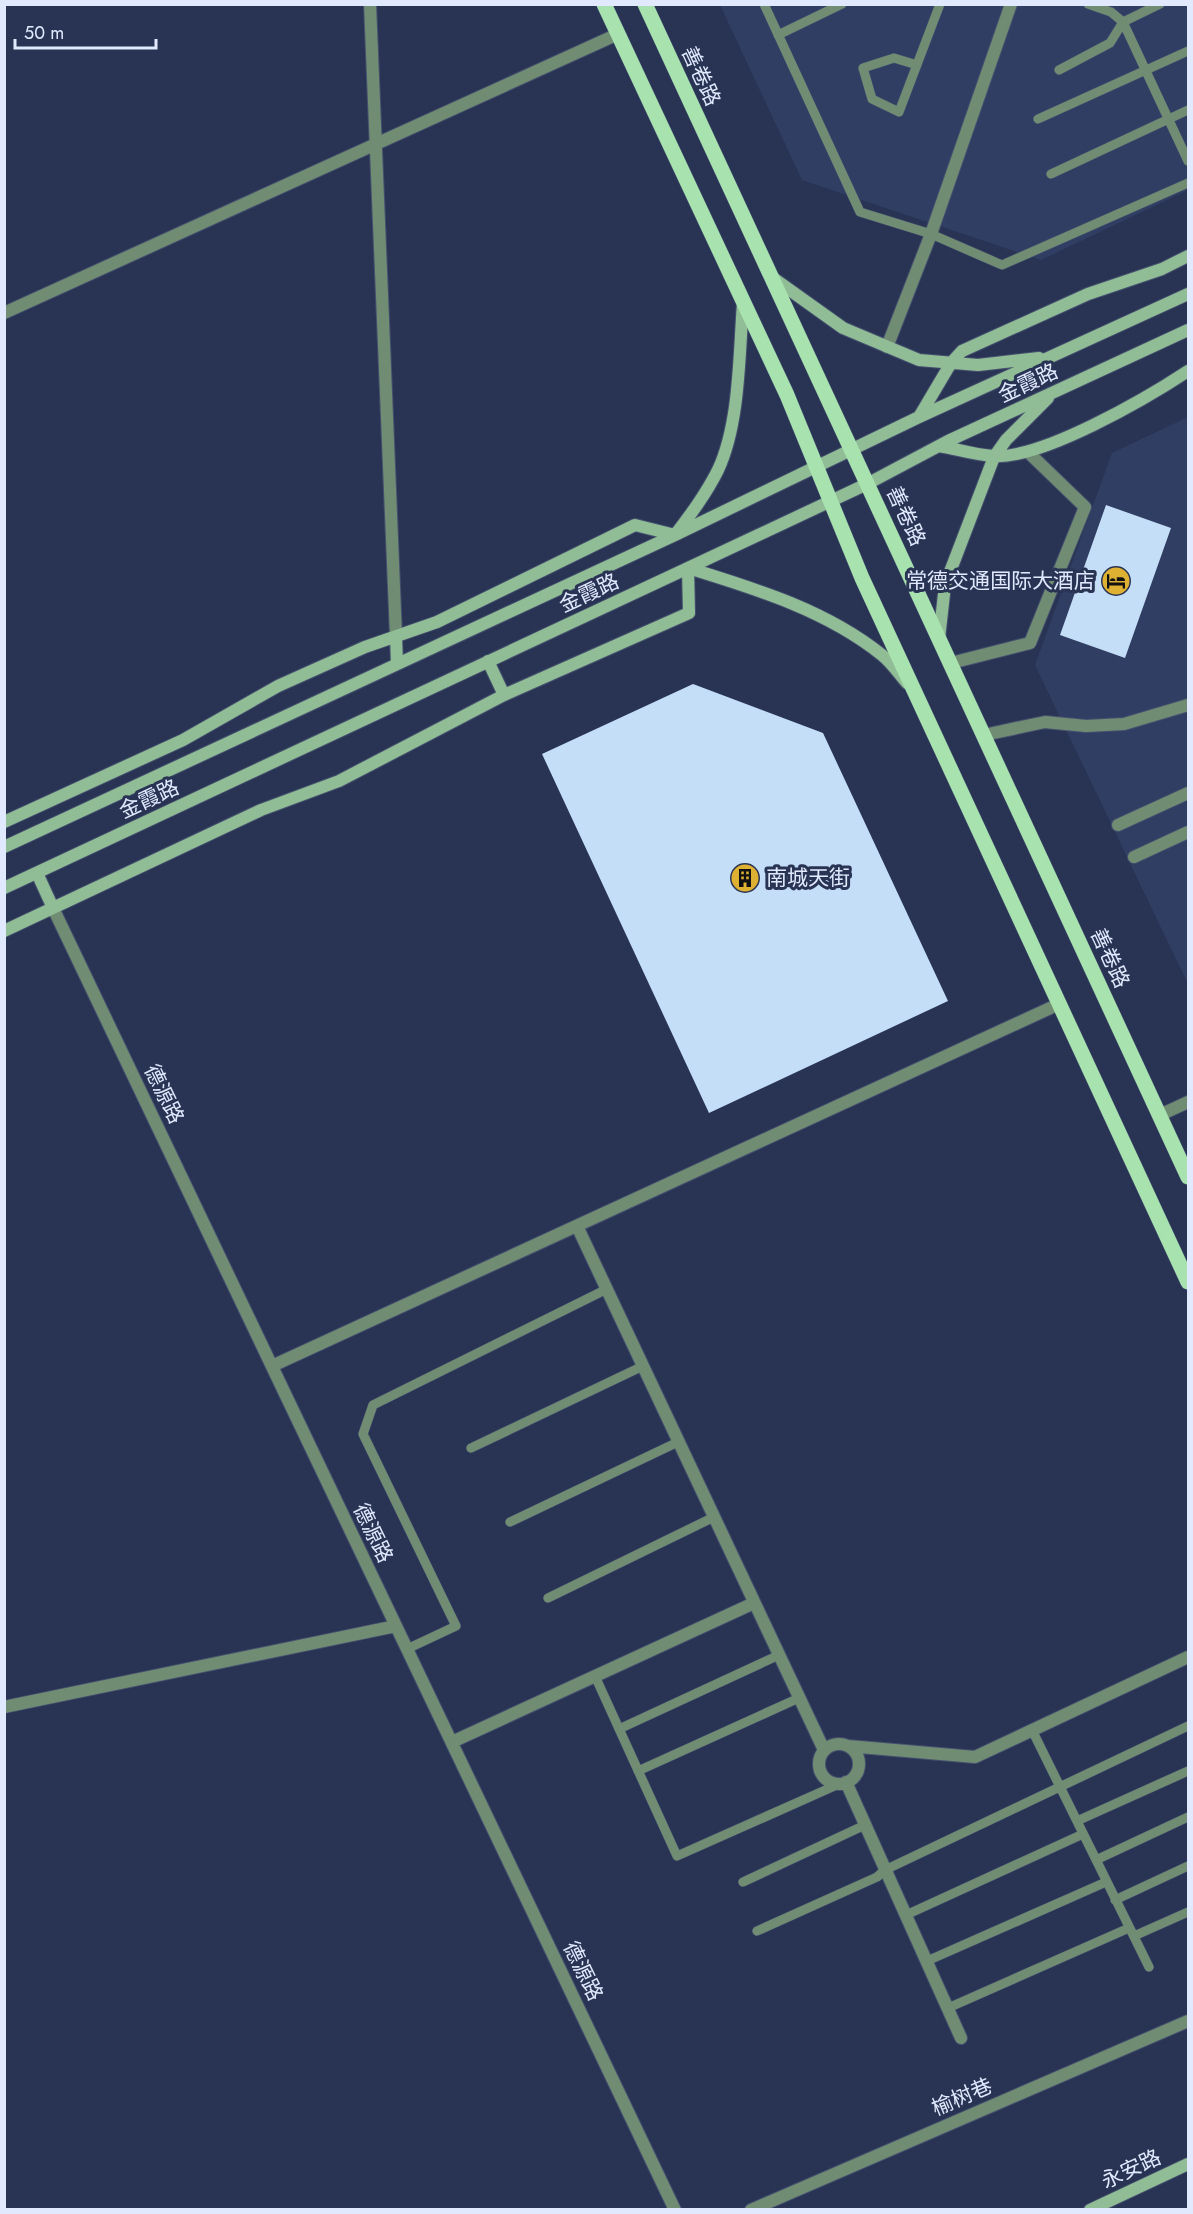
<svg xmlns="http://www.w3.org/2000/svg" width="1193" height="2214" font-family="Jost,'Noto Sans SC',sans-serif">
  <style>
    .built { fill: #313e64 }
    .building { fill: #c4def7 }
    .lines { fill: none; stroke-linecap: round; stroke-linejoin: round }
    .lane-casing { stroke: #46516f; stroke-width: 10 }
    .street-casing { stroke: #46516f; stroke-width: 14 }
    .secondary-casing { stroke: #46516f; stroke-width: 14 }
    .primary-casing { stroke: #46516f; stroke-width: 16 }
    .lane { stroke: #708d73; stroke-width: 9 }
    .street { stroke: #708d73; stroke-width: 12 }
    .secondary { stroke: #90bd95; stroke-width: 12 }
    .primary { stroke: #a8e3af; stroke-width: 15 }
    .labels { text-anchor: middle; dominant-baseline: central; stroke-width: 6; stroke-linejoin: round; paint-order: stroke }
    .street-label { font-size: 21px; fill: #e0e9fd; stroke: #293454 }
    .poi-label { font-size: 21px; fill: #e0e9fd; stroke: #293454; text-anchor: end }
  </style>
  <rect width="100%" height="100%" fill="#293454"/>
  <path class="built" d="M720,5h468v185l-147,70 -239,-80z
    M1188,417v567l-153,-319 77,-212z"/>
  <path class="building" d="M1106,505l65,23 -46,130 -65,-23z
    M693,684l130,49 125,268 -239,112 -167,-359z"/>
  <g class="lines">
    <g class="lane-casing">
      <path id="lane" d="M764,4l96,208 71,22 71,31 186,-82
        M1088,4l23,8 12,10 65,139
        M778,35l64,-31
        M917,65l-23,-7 -31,10 9,31 27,13 41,-108
        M1059,70l51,-27 13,-21 37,-18
        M1038,119l150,-68
        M1051,174l137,-64
        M471,1448l172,-82
        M510,1522l168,-80
        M548,1598l166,-81
        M407,1649l49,-23 -93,-192 10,-29 234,-116
        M595,1676l82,180 162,-72
        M619,1729l160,-74
        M1032,1730l117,237
        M638,1771l161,-73
        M1077,1821l111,-50
        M1096,1860l92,-43
        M743,1882l122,-57
        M1115,1900l73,-34
        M906,1915l177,-81
        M757,1931l120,-54 8,-7 303,-144
        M1134,1936l54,-24
        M927,1961l179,-79
        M948,2008l181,-80"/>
    </g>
    <g class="street-casing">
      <path id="street" d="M370,4l26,632
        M4,313l614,-279
        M887,347l44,-113 80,-230
        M951,663l79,-20 55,-136 -56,-54
        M984,735l61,-13 41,4 38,-2 64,-19
        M1118,825l70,-32
        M1134,857l54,-25
        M53,908l622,1302
        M1160,1115l28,-13
        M577,1226l247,524
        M272,1366l787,-362
        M4,1707l392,-81
        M452,1742l302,-139
        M819 1764a20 20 0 1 1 40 0a20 20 0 1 1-40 0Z
        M848,1746l127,11 213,-100
        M846,1782l115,256
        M751,2210l437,-189"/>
    </g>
    <g class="secondary-casing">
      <path id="secondary" d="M773,278l70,50 76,32 59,5 61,-7
        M919,417l32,-54 11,-12 126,-57 74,-25 26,-13
        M939,446c18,3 36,9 54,10 48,4 154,-58 195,-85
        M396,636l1,28
        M939,639l6,-54 49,-128 12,-17 42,-42
        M488,661l16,34
        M4,822l179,-82 95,-54 87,-39 72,-25 198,-97 40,10c16,-21 31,-41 43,-65 22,-47 21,-116 25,-167
        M4,847l671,-312 244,-118 269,-123
        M37,873l16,35
        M4,888l684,-320 179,-84 81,-43 240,-111
        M4,931l257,-121 78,-29 165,-86 185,-82 -1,-45c68,21 138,42 194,87 10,8 17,19 25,28
        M1090,2210l98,-46"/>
    </g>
    <g class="primary-casing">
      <path id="primary" d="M604,4l183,391 75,183 326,704
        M645,4l543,1173"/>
    </g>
    <use href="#lane" class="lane"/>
    <use href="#street" class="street"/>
    <use href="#secondary" class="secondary"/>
    <use href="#primary" class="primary"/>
  </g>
  <defs>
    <g id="hotel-disc" transform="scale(1.5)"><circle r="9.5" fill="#deb133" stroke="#293454"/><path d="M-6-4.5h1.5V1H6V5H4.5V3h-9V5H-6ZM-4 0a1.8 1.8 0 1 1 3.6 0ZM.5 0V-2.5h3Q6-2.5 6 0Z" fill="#111"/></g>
    <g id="building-disc" transform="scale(1.5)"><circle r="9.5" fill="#deb133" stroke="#293454"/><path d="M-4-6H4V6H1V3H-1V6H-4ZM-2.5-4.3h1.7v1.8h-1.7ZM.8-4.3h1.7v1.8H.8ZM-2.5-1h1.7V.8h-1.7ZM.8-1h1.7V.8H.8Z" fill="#111"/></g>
  </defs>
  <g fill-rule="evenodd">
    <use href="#hotel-disc" x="1116" y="581"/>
    <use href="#building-disc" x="745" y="878"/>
  </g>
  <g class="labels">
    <g class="street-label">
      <text transform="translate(701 76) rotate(65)">善卷路</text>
      <text transform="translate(1028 383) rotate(-25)">金霞路</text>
      <text transform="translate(906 516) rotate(65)">善卷路</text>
      <text transform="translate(589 593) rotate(-25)">金霞路</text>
      <text transform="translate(149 799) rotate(-25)">金霞路</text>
      <text transform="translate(1110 958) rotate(65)">善卷路</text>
      <text transform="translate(164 1094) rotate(64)">德源路</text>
      <text transform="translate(373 1533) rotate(64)">德源路</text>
      <text transform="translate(583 1971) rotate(64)">德源路</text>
      <text transform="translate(962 2097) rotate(-23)">榆树巷</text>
      <text transform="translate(1131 2169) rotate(-25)">永安路</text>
    </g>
    <g class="poi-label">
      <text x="1095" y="581">常德交通国际大酒店</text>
      <text x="766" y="878" text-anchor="start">南城天街</text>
    </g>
  </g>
  <rect width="1193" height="2214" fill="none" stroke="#e0e9fd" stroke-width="12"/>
  <path d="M15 39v9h141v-9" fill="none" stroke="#e0e9fd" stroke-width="3"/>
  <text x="24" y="39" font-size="18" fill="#e0e9fd" stroke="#293454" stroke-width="4.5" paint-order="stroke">50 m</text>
</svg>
